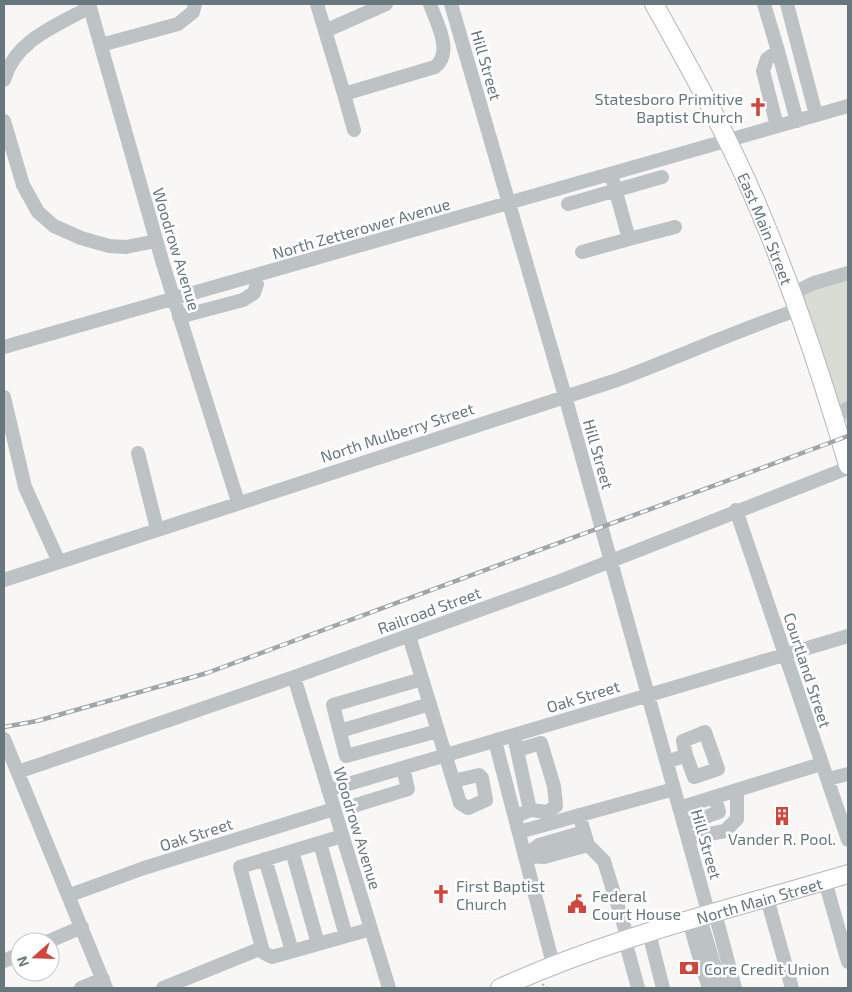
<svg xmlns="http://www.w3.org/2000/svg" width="852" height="992" font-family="'Exo 2',sans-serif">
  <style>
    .green { fill: #d9dcd5 }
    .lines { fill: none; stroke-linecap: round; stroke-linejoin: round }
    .major-casing { stroke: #b1b7b9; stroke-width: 20 }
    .path { stroke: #b8bcbe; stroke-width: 2; stroke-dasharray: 2.5 2.5; stroke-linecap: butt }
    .minor { stroke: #bdc3c5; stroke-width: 14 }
    .major { stroke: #fff; stroke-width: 18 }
    .rail-casing { stroke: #9ea6a9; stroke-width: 4.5 }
    .rail { stroke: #fff; stroke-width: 2.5; stroke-dasharray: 8; stroke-linecap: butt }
    .labels { text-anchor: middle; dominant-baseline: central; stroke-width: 5; stroke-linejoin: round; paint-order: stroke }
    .street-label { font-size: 16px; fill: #66777d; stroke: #fff }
    .poi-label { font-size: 16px; fill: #66777d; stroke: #fff; text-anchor: start }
  </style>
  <rect width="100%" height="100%" fill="#f8f7f5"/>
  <path class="green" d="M848,277v148l-11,-18 -35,-112z"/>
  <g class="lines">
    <g class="major-casing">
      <g id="major">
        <path id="s1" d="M654,4c38,68 77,137 107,210 34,81 62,166 87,251"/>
        <path id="s2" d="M500,988c111,-51 232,-79 348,-114"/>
      </g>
    </g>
    <path class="path" d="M542,984l6,4"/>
    <path class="minor" d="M89,4l74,260 75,238
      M317,4l27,90 91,-27c19,-15 1,-45 -5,-63
      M451,4l114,392 144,519
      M764,4l14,47
      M787,4l29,111
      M325,31l61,-27
      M101,45l77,-21 15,-12 2,-8
      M4,80c11,-40 52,-54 86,-73
      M344,94l10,36
      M4,121l19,64 15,27 16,14 27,12 28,8 17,1 30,-6
      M777,126l-14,-55 4,-12 11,-8 19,70
      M611,174l18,65 46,-12
      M568,204l94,-27
      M582,252l47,-13
      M793,293l21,-10 34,-10
      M179,317l64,-17 11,-7 3,-9 -2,-8
      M4,347l844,-241
      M4,397l21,90 34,75
      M834,418l14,-10
      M138,453l19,76
      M736,510l112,330
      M4,580l613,-200c61,-23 119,-49 180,-70
      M409,636l51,167 8,5 18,-8 -4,-22 -3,-3 -26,6
      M294,677l95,311
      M422,679l-89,26 13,51 92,-25
      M340,731l90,-27
      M4,739l102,249
      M495,741l58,223
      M515,741l15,69
      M667,762l19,-7 8,22 24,-8 -13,-37 -22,9 3,14
      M18,772l276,-95 266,-96 288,-113
      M828,779l20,-5
      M328,790l520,-154
      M353,806l55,-17 -5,-21
      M679,808l142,-44
      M579,815l9,30 16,16 24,78
      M515,817l15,-7 17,2 9,-6 -2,-20 -13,-43 -24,7
      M684,825l35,-13 -4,-15
      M519,832l155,-43
      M688,838l37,-7 12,-12v-29
      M320,843l26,93
      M292,851l26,93
      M525,856l19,1 44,-12
      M525,856l14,-11 45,-13
      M265,859l27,92
      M825,881l23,81
      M70,895l74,-27 190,-59
      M767,898l25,90
      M715,913l20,75
      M700,918l21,70
      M689,921l10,35
      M649,933l14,55
      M625,940l13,48
      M47,942l35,-15
      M262,948l-22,-81 102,-31
      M4,961l16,-7
      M701,963l8,25
      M81,988l22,-9
      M163,988l99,-40 2,5 8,4 99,-28"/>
    <use href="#major" class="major"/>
    <g class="rail-casing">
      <path id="rail" d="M4,727l33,-6 170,-48 641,-237"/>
    </g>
    <use href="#rail" class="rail"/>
  </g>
  <defs>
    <g id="church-bare" transform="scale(1.5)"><path d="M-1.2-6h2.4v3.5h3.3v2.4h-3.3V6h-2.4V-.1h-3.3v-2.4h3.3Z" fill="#d1463c" stroke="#fff" stroke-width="2.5" paint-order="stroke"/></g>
    <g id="building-bare" transform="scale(1.5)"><path d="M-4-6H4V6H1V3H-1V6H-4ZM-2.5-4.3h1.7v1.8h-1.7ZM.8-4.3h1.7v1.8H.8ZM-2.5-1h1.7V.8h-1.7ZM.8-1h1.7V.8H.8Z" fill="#d1463c" stroke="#fff" stroke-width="2.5" paint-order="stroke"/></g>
    <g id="civic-bare" transform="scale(1.5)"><path d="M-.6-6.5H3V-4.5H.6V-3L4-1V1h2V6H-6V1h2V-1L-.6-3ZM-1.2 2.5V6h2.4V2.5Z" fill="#d1463c" stroke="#fff" stroke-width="2.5" paint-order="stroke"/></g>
    <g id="bank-bare" transform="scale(1.5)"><path d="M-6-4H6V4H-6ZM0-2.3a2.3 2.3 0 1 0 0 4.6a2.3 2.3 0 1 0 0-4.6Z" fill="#d1463c" stroke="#fff" stroke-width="2.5" paint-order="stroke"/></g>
  </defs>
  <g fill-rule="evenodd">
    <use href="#church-bare" x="758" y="107"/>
    <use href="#building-bare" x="782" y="816"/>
    <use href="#church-bare" x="441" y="894"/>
    <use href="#civic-bare" x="577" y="904"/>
    <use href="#bank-bare" x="689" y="968"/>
  </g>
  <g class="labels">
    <g class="street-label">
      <text transform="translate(487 65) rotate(74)">Hill Street</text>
      <text transform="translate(361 228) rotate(-16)">North Zetterower Avenue</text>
      <text stroke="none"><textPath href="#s1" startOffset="251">East Main Street</textPath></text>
      <text transform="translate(177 249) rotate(73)">Woodrow Avenue</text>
      <text transform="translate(397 432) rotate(-18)">North Mulberry Street</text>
      <text transform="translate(599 454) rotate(74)">Hill Street</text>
      <text transform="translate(429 610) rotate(-20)">Railroad Street</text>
      <text transform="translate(808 670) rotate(72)">Courtland Street</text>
      <text transform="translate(583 696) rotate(-17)">Oak Street</text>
      <text transform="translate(358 828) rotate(73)">Woodrow Avenue</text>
      <text transform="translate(196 834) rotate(-18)">Oak Street</text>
      <text transform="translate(707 844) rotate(74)">Hill Street</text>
      <text stroke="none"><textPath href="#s2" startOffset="274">North Main Street</textPath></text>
    </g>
    <g class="poi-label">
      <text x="743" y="98" text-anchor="end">Statesboro Primitive<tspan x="743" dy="18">Baptist Church</tspan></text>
      <text x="782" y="838" text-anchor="middle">Vander R. Pool.</text>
      <text x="456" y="885">First Baptist<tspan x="456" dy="18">Church</tspan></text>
      <text x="592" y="895">Federal<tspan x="592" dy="18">Court House</tspan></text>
      <text x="704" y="968">Core Credit Union</text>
    </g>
  </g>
  <rect width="852" height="992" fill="none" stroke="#66777d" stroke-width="10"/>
  <g transform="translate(35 957) rotate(250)"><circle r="24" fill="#ffffff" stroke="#c2c9cb"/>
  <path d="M0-4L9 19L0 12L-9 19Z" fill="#d1463c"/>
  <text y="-8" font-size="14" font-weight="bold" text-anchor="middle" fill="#66777d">N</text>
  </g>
</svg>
